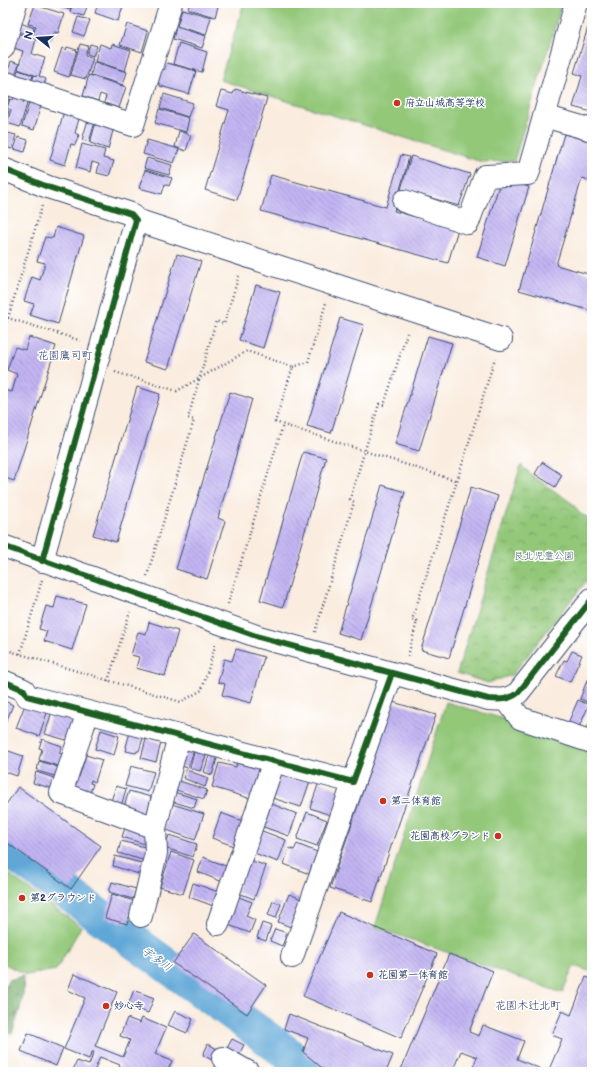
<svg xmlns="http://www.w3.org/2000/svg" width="595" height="1075" font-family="'Balsamiq Sans','Klee One',sans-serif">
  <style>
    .forest { fill: url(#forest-firs); stroke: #486e64 }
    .park { fill: url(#park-crowns); stroke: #577c6c }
    .pitch { fill: #93c879; stroke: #577c6c }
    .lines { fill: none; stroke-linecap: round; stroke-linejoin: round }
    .river { stroke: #60a7d7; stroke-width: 35 }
    .building { fill: url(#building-back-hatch) }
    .minor-casing { stroke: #3c4b71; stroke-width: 24 }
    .path { stroke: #3c4b71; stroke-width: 2.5; stroke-dasharray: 1 3; stroke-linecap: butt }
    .minor { stroke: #fff; stroke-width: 22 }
    .cycleway-casing { stroke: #fff; stroke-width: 8 }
    .cycleway { stroke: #1b5e20; stroke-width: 6 }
    .poi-dot { fill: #c8321e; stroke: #fff; stroke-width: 1.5 }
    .labels { text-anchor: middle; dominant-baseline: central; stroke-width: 3; stroke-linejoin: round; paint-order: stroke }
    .poi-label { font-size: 10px; font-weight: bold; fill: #1b2f5e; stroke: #fff; text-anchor: start }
    .park-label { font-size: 10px; fill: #3f5d66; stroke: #fff }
    .neighbourhood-label { font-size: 11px; fill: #1b2f5e; stroke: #fff }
    .water-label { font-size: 11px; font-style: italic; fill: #375f8e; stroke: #fff }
  </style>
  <defs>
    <pattern id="forest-firs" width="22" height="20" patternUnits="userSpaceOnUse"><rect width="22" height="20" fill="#76ac69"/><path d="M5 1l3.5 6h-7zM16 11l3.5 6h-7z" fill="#608c5a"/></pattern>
    <pattern id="park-crowns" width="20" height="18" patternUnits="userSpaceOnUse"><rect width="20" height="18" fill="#93c879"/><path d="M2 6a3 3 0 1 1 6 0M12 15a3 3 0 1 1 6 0" fill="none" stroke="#77a366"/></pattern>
    <pattern id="building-back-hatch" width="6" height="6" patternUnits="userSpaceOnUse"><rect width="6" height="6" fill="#c2b5f3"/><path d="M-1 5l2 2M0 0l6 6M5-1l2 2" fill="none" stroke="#9d94c8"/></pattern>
  </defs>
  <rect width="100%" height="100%" fill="#fff"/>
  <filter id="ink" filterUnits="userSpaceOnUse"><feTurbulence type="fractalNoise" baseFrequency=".025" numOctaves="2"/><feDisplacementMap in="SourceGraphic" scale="8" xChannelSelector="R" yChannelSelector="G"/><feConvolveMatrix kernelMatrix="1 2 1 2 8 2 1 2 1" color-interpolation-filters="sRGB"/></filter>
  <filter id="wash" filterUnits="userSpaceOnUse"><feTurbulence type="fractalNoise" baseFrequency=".012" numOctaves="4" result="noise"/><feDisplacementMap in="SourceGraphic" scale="16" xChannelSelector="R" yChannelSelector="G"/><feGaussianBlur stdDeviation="0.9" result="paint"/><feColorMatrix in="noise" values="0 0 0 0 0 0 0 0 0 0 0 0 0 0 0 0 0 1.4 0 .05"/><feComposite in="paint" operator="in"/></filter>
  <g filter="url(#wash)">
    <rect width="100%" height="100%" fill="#faecde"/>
    <path class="forest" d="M23,976c3,20 -5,39 -11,58l-9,-3v-37l5,-14z"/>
    <path class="park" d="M521,465l12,11 40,28 7,10 12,5v55l-80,101 -24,8 -31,-10z"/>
    <path class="pitch" d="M244,3h318l-48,158 -32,1 -262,-82z
      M446,702l146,43v227l-18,-6 -12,27 -187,-66z
      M3,870l78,57 -25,43 -30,5 -23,-12z"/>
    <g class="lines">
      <path class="river" d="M3,846l284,207 23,19"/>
    </g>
    <g id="blocks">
      <path class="building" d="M62,3h10l-2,7 -9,-3z
        M73,3h19l-1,2 -3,-2 -4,13 -14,-4z
        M98,3h26l-6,18 -23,-8z
        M190,3h29l-4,14 -27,-8z
        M35,5l29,9 -6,19 -4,-1 -3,9 -18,-6 3,-9 -8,-2z
        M182,9l29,8 -5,18 -29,-9z
        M592,14v98l-19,-5 9,-31 -8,-3z
        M78,17l12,3 -6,16 -11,-4z
        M20,23l14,5 -2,8 -14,-4z
        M127,24l21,7 -6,21 -22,-7z
        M176,27l30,9 -4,12 -29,-9z
        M19,34l17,5 -4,15 13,4 -6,18 7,3 -2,6 -12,-3 2,-7 3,1 -19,-7 5,-18 -9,-3z
        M179,43l28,9 -5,20 -29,-8z
        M80,44l8,2 -3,9 8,3 -7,21 -15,-4z
        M90,44l7,2 -4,10 -6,-2z
        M100,44l11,4 1,-4 19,6 -6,21 -30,-10z
        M67,47l10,3 -8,27 -15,-5 8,-24 4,2z
        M11,61l8,3 -5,13 -7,-2z
        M94,62l33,10 -4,13 -32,-10z
        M167,63l29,8 -7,23 -29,-8v-2l-4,-2 4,-13 4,1z
        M18,70l15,5 -2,7 -15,-4z
        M89,75l37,12 -7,21 -15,-5 2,-7 -6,-2 -2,7 -15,-5z
        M235,89l32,9 -30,102 -32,-10 24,-80 -13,-4 5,-15 12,3z
        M11,92l-6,18 4,1 -3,10 -3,-1v-27z
        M164,94l29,9 -5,14 -28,-9z
        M15,95l10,2 -2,6 4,1 -7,23 -13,-4 4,-13 -4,-2 3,-9 3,1z
        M28,98l14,4 -8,28 -12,-4 7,-23h-2z
        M159,109l30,9 -3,14 -31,-9z
        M64,111l16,4 -5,18 4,2 -4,10 -4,-1 -6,21 -15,-5z
        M88,120l7,2 -6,20 -7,-2z
        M96,122l18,5 -6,22 -18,-6z
        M179,131l12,4 -5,16 -11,-4z
        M4,132l12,3 -4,14 -9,-3z
        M564,134l28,8v39l-10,-3 -26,87 36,10v36l-73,-21z
        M18,137l10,3 -3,12 -11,-3z
        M147,140l32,9 -5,14 -31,-9z
        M82,144l23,6 -2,8 11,3 -5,15 -12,-3 2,-9 -7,-2 -2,10 -14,-4z
        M401,155l8,2 -15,54 64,18 -10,34 -187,-52 10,-36 115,32z
        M411,156l59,18 -11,32 -58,-17z
        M147,158l25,7 -3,10 -25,-7z
        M145,170l27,8 -3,8 -4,-2 -3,10 -23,-6z
        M501,179l28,8 -24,79 -28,-9z
        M56,227l28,9 -26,88 -28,-9 4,-11 -10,-3 8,-24 8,3 5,-17 -8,-2 8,-24 8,1z
        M177,254l24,7 -33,108 -24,-7z
        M256,285l24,7 -17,56 -24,-8z
        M340,318l24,7 -33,108 -24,-7z
        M428,336l24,7 -33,108 -24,-7z
        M29,337l27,9 -42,135 -11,-4v-87l9,2 5,-18 -10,-4 8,-23 10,3z
        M137,387l23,7 -44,148 -23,-7z
        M230,392l22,7 -34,119 7,3 -18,58 -31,-10z
        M303,452l23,6 -43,149 -23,-7z
        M542,462l20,13 -7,12 -20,-13z
        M382,485l23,7 -44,148 -23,-7z
        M471,487l27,9 -49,162 -28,-8z
        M57,596l29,8 -14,46 -28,-9 3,-10 -8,-2 7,-23 8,2z
        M149,622l29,9 -13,45 -29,-8 3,-11 -8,-2 7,-23 8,2z
        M236,649l28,8 -13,46 -29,-8 3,-11 -7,-2 6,-23 8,2z
        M572,651l10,4 -12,27 -14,-6 8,-16 3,1z
        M587,680l5,2v22l-12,-5z
        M3,700l10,5 -10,24z
        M578,700l11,5 -10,22 -11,-4z
        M26,702l22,8 -9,26 -23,-8z
        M393,702l43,13 -64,187 -42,-14z
        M52,711l24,7 -6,23 -25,-7z
        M591,719h1v7l-2,5 -4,-1z
        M131,728l14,4 -6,19h-2l-1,2 -10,-2 1,-3 -1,-1z
        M101,730l18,6 -5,19 -19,-6z
        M42,739l20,7 -3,7 6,2 -4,12 -22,-7 3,-11 -3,-1z
        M146,739l15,4 -5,19 -15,-4z
        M182,747l12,3 -6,18 -11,-3z
        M3,749l20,7 -6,20 -14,-5z
        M195,749l12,4 -7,18 -10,-3z
        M210,753l8,2 -6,20 -8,-3z
        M86,755l16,5 -7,22 -4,-2 -1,3 3,1 -3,9 -24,-2 5,-17 8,3z
        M238,758l28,8 -11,34 -43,-13 7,-24 17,4z
        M39,761l22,7 -3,9 -21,-6z
        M131,766l23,6 -6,20 -23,-6z
        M278,767l33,11 -10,29 -32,-10z
        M186,770l22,8 -3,9 -22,-9z
        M36,772l21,7 -3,10 -21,-6z
        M173,779l34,11 -3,9 -34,-11z
        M319,782l23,9 -9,25 -23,-8z
        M116,786l10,3 -6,21 -11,-3z
        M18,787l83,59 -30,43 -68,-49v-31z
        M129,791l22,6 -2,10h3l-4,14 -26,-8z
        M174,792l23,7 -3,9 -23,-7z
        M267,802l30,12 -8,22 -31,-11z
        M172,804l32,10 -9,26 -31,-11z
        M307,812l20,8 -10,26 -20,-7z
        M221,813l24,9 -9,25 -24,-9z
        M126,825l26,7 -4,13 -26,-8z
        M257,829l29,11 -8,22 -29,-11z
        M169,835l28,9 -4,13 -28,-9z
        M121,841l28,7 -3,13 -28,-8z
        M297,844l20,8 -8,22 -25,-10 5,-16 5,2z
        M171,852l23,8 -11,34 -23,-7z
        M115,856l30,8 -3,11 -29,-9z
        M203,857l28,11 -6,15 -27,-11z
        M247,859l19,7 -12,33 -18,-7z
        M112,882l24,7 -3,10 -24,-7z
        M193,883l31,11 -5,14 -30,-11z
        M112,894l22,7 -7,23 -22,-6z
        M289,894l15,6 -11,28 -15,-6z
        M233,895l19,7 -6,14 9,4 -5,13 -27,-10z
        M273,901l8,3 -5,14 -8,-3z
        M339,912l98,42 -36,84 -98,-42z
        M262,923l9,3 -5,15 -9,-3z
        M275,929l12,4 -5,13 -12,-5z
        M194,934l72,51 -19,29 -74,-51z
        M449,954l44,17 -24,61 10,4 4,-11 41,16 -7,18 31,13 14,-33 -10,-4 10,-24 9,4 15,-38 6,2v93h-121l6,-15 -16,-6 -9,21h-52z
        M74,974l43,18 -22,54 28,11 7,-17 -10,-4 7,-18 13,5 2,-5 24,10 -11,26 17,7 -5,11h-50l3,-7 -20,-8 -6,15h-22l5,-11 12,4 5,-13h-2l-3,7 -25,-10 21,-51 -17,-8z
        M134,990l20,8 -6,15 -20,-8z
        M175,1011l18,8 -6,14 -19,-8z
        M289,1014l104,41 -7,17h-59l-24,-20 5,-14 -24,-9z
        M28,1033l35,15 -7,18 -35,-15z
        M232,1039l12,6 -6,11 -12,-6z
        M208,1044l9,5 -5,11 -9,-5z"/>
    </g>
  </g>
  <g filter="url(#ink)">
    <use href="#blocks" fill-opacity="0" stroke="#3c4b71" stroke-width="1"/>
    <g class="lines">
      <g class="minor-casing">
        <path id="minor" d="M3,48l13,-45
          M3,82l130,43 38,-122
          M544,116l48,14
          M3,169l45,18 83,27 5,6 365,119
          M404,201l64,22 17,-47 43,-2 48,-171
          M3,546l256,91 229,62c12,1 21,1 30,-6l74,-94
          M42,561l94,-341
          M3,681l21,9 3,6 326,86
          M506,699l14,19 72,24
          M88,712l-27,81 94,35
          M141,916l15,-63 -1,-25 24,-92
          M218,924l56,-163
          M292,957l100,-284
          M223,1058l25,14"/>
      </g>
      <path class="path" d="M8,318l34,-112
        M3,329l2,-1 3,-10 74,23
        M293,367l15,-5 18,-59
        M115,372l62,19 70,-40 46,16 -18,55 182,59 38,-123
        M147,576l47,-156 -6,-2 28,-97 8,3 15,-49
        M228,604l55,-179
        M315,632l39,-130 -4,-3 29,-95 5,1 24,-75
        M3,649l178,53 21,-12 14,-47
        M20,654l22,-74
        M408,656l9,-35 -5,-1 45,-139
        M108,681l22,-69"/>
      <use href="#minor" class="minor"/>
      <g class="cycleway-casing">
        <path id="cycleway" d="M3,169l45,18 83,27 5,6 -94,341
          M3,546l256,91 229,62c12,1 21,1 30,-6l74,-94
          M3,681l21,9 3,6 326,86 39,-109"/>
      </g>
      <use href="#cycleway" class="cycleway"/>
    </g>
  </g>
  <g class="poi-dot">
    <circle cx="397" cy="103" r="4"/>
    <circle cx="383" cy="801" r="4"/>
    <circle cx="498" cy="836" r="4"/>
    <circle cx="22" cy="898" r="4"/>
    <circle cx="370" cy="975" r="4"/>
    <circle cx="106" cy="1006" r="4"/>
  </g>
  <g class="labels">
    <g class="poi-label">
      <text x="405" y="103">府立山城高等学校</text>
      <text x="391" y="801">第二体育館</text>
      <text x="490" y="836" text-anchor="end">花園高校グランド</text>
      <text x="30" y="898">第2グラウンド</text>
      <text x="378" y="975">花園第一体育館</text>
      <text x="114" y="1006">妙心寺</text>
    </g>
    <g class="park-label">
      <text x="544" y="556">艮北児童公園</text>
    </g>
    <g class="neighbourhood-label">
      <text x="65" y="355">花園鷹司町</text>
      <text x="528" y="1005">花園木辻北町</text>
    </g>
    <g class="water-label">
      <text transform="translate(157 959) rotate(36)">宇多川</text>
    </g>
  </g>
  <rect width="595" height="1075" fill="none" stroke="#fff" stroke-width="16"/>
  <g transform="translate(38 38) rotate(287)" stroke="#ffffff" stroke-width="3" paint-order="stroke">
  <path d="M0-3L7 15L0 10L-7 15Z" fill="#1b2f5e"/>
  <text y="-6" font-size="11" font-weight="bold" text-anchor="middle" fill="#1b2f5e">N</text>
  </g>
</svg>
